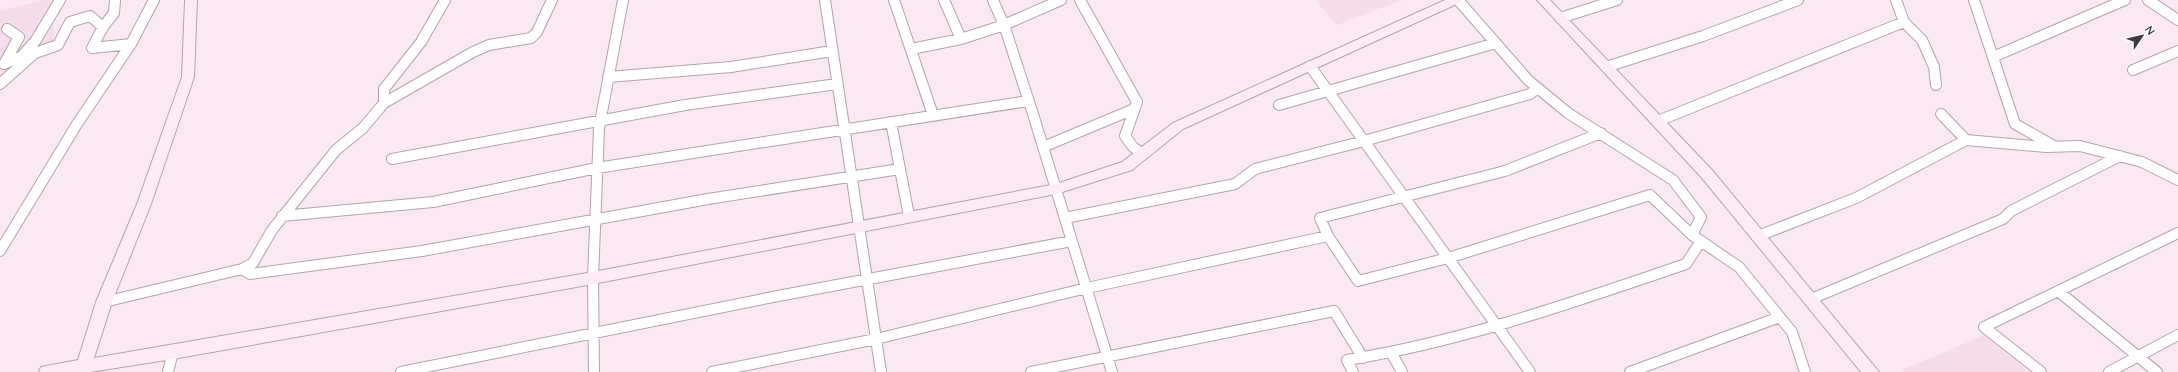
<svg xmlns="http://www.w3.org/2000/svg" width="2178" height="372" font-family="Quicksand,sans-serif">
  <style>
    .built { fill: #f5ddec }
    .lines { fill: none; stroke-linecap: round; stroke-linejoin: round }
    .street-casing { stroke: #b3a3ad; stroke-width: 12 }
    .secondary-casing { stroke: #b3a3ad; stroke-width: 2 }
    .street { stroke: #fff; stroke-width: 10 }
    .secondary { fill: #feebf8; fill-rule: evenodd }
  </style>
  <rect width="100%" height="100%" fill="#fae9f3"/>
  <path class="built" d="M44,0h7l4,44 -55,37v-70z
    M1315,0h86l-64,25z
    M1984,335l45,37h-125l-2,-2z"/>
  <g class="lines">
    <g class="street-casing">
      <path id="street" d="M825,0l56,372
        M894,0l39,115
        M944,0l17,39
        M993,0l11,25 29,89 79,258
        M1080,0l57,102 -12,34 8,11 10,7
        M1458,0l70,80 40,33 105,67 28,37 -9,18 47,32 53,65 13,40
        M1896,0l8,22 18,18 12,27 2,18
        M1974,0l41,124 39,22
        M2148,0l30,20
        M1560,18l57,-18
        M103,27l11,-14 1,-13
        M7,29l12,8 -15,27 18,-8 14,-16 24,-40
        M911,49l50,-10 43,-14 57,-25
        M1993,57l132,-57
        M1310,66l220,306
        M1606,67l97,-31 95,-36
        M2133,70l45,-19
        M608,77l123,-10 101,-16
        M0,84l35,-31 23,-8 12,-23 20,-6 13,11 -11,21 39,-4
        M384,103v-14l37,-47 24,-42
        M1279,105l217,-62
        M1941,114l25,26 80,7 34,-1 62,16 36,18
        M1658,121l246,-99
        M891,122l18,94
        M1043,147l91,-38
        M392,159l293,-54 152,-21
        M282,216l151,-14 164,-34 431,-67
        M1065,218l170,-34 20,-15 109,-28 166,-47 8,-6
        M1328,236l30,45 90,-23 202,-63 42,40
        M1758,236l98,-38 110,-58
        M0,251l77,-127 54,-80 23,-44
        M242,269l8,5 172,-23 286,-52 192,-30
        M2058,291l99,81
        M1811,299l192,-80 8,-8 109,-55
        M104,302l138,-33 11,-6 19,-33 64,-80 27,-22 21,-25 89,-51 16,-7 42,-7 6,-6 15,-32
        M1392,354l10,18
        M168,372l5,-20
        M401,372l377,-76 294,-55
        M594,372l-1,-94 6,-150 24,-128
        M712,372l164,-33 211,-51 241,-52 -8,-18 185,-47 96,-38
        M1031,372l303,-61 29,47
        M1353,372l-6,-12c117,-19 227,-58 339,-96l15,-23
        M1630,372l150,-55
        M2041,372l-57,-45 194,-94
        M2109,372l69,-37"/>
    </g>
    <g class="secondary-casing">
      <path id="secondary" d="M185,0h12l-3,77 -43,127 -39,98 -18,56 499,-86 463,-88 66,-22 51,-39 272,-123h16l-2,3 -276,126 -51,41 -76,24 -463,90 -420,75 -83,13h-51l2,-5 37,-7 18,-58 41,-98 45,-127z
        M1537,0h13l162,170 167,202h-18l-159,-194z"/>
    </g>
    <use href="#street" class="street"/>
    <use href="#secondary" class="secondary"/>
  </g>
  <g transform="translate(2142 36) rotate(55)" stroke="#ffffff" stroke-width="3" paint-order="stroke">
  <path d="M0-3L7 15L0 10L-7 15Z" fill="#403a3e"/>
  <text y="-6" font-size="11" font-weight="bold" text-anchor="middle" fill="#403a3e">N</text>
  </g>
</svg>
